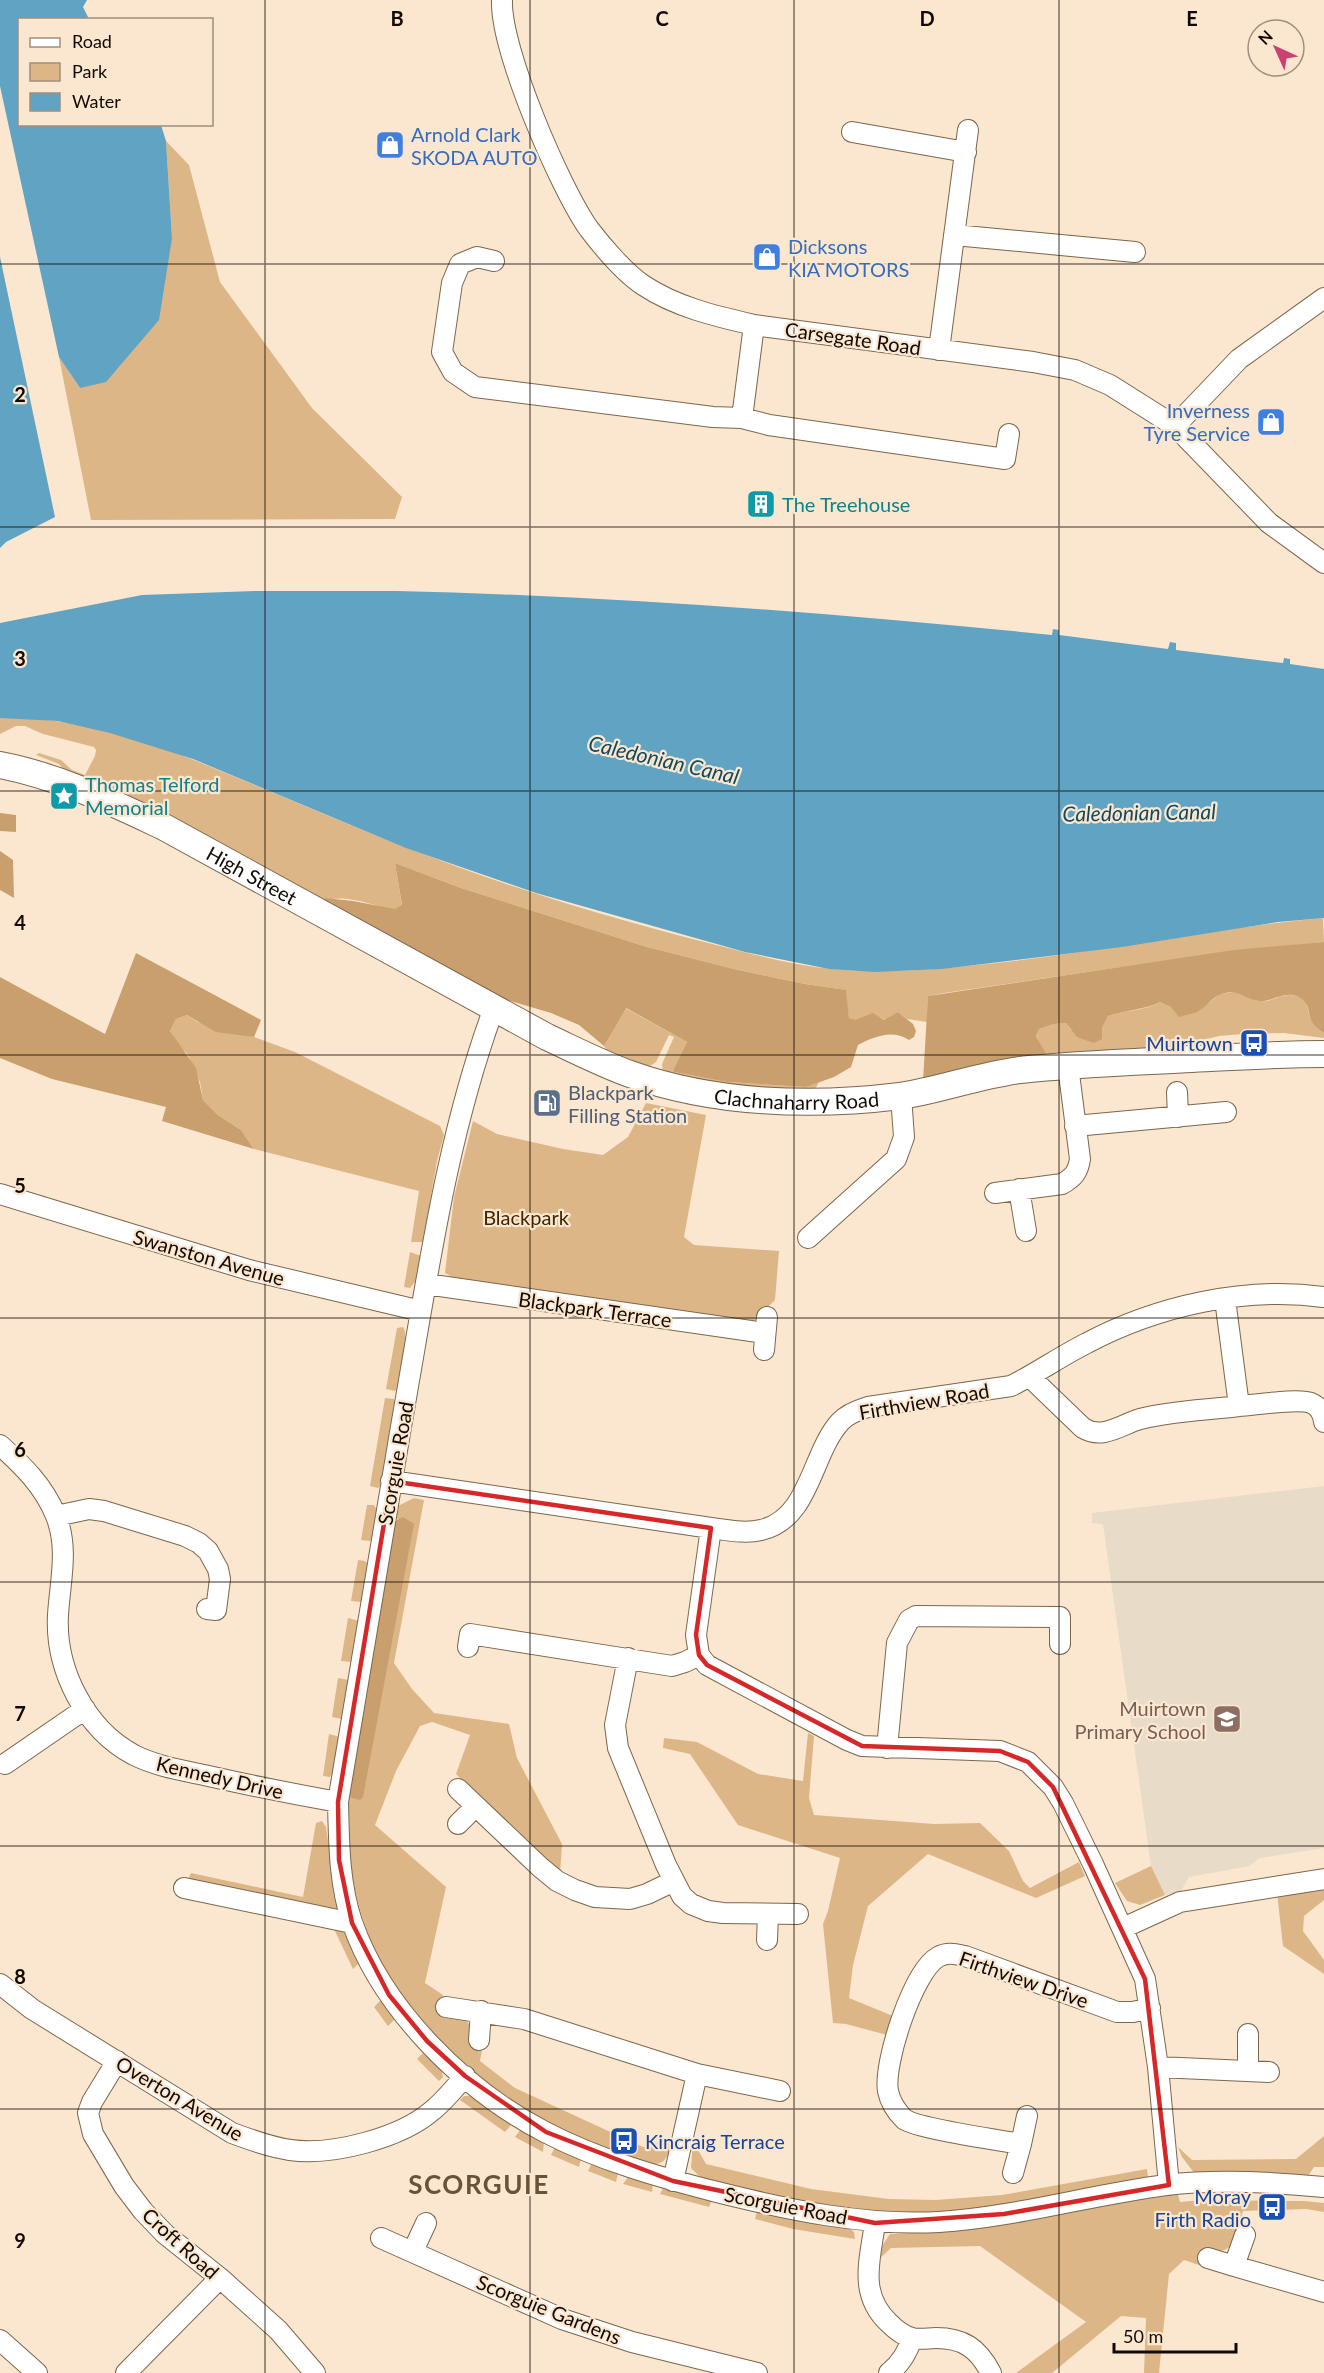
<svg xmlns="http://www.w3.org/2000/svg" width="1324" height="2373" font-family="Lato,sans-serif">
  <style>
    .education { fill: #e8dbc7 }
    .green { fill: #ddb687 }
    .forest { fill: #c89f6d }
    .water { fill: #60a3c2 }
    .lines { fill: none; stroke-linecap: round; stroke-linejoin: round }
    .minor-casing { stroke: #7c664c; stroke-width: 22 }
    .major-casing { stroke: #7c664c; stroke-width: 28 }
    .minor { stroke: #fff; stroke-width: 20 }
    .major { stroke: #fff; stroke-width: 26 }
    .marked { fill: none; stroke: #d62828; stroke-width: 4.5; stroke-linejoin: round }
    .grid { fill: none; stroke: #120a02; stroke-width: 1.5; stroke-opacity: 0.55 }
    .labels { text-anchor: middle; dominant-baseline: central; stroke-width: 4.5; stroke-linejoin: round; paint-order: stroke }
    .shop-label { font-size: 20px; fill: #366cbe; stroke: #fbe7d0; text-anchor: start }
    .street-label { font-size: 20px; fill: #120a02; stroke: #fbe7d0 }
    .culture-label { font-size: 20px; fill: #0d838f; stroke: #fbe7d0; text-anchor: start }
    .transit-label { font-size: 20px; fill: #164399; stroke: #fbe7d0; text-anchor: end }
    .service-label { font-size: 20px; fill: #4e5e75; stroke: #fbe7d0; text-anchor: start }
    .park-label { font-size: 20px; fill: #422600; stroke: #fbe7d0 }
    .education-label { font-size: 20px; fill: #785e54; stroke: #fbe7d0; text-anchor: end }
    .water-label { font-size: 21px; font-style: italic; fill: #11495f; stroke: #fbe7d0 }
    .district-label { font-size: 26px; font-weight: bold; letter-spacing: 1.5px; fill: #68533a; stroke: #fbe7d0 }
    .grid-label { font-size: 20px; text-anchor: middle; font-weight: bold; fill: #120a02; stroke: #fbe7d0; stroke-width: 4.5; stroke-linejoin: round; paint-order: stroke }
  </style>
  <rect width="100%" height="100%" fill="#fbe7d0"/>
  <path class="education" d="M1324,1486v362l-64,10 -10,8 -61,11 -8,14 -16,4 -14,-29 -48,-342 -11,-1v-10z"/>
  <path class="green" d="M166,141l23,24 31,117 92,126 90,89 -7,22 -304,1 -32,-163 21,31 92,-150z
    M0,718c89,-3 176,34 257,68 49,20 97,41 146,60 110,44 226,78 341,106 28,7 59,14 88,17 55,5 110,0 164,-6 109,-12 217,-35 327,-45l1,24c-127,12 -254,33 -380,51l-16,3 -1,26 -20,-3 -9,-7 -13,8 -12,-6 -18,7 -6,-3 -4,-28 -40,-6 -67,-14 -91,-23 -186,-59 -66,-25 7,43 -7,4c-22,-4 -52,-18 -72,-8l-257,-129 -7,-9 -23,-9 3,-2 22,7 11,10 13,5 10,-19 1,-6 -2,-3 -51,-13 -18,-8h-9l-16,8z
    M1235,992c11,3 20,11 31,9 11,-2 23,-11 36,-2 11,8 1,22 22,34v5l-40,-5 -41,1 -24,2 -56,14 -117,6v-3l-10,-15 3,-9 15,-5 12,-1 5,7 31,-2 6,-12c18,-6 36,-5 52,-14l11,5 27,4 22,-17z
    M625,1008l62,34 -13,26v4l53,10 79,5 13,-5 -5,9 -81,-3 -70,-17 -1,-7 12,-27 -5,-2 -13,27 -9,6 -38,-14 -5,-8z
    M187,1015l11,7 56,15 41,15 145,74 4,9 -7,26 -14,81h-12l8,-51 -165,-42 -13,-19 -23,-15 -15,-15 -3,-18 -12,-27 -10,-11 -8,-13 6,-12z
    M646,1103l60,12 -22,122 10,8 85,6 -4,49 -23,23 -295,-43 -12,-7 9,-76 19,-76 24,13 66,15 40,6 25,-18z
    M410,1252l11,4 -3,22 -8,10 -6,-1z
    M403,1327c7,11 -2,46 -4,60l-4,4 -9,-2 11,-61z
    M385,1398l9,1 2,3 -16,84 -2,2 -8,-2z
    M414,1498l10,2 -30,163 18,26 22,24 75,11 8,34 45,86 -2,31 -104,-101 14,-39 -38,-13 -12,4 -24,45 -21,54 71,62 -21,96 18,12 -3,19c8,2 19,2 25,6 3,1 14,19 18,24l-3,17 35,27 128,59 28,-8c-1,8 -2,20 -11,24 -19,8 -119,-41 -138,-55 -22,-15 -44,-33 -64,-51 -26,-24 -49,-50 -68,-80 -34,-55 -41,-106 -43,-170l51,-289 -3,3 3,-15z
    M367,1505h7l3,5 -4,27 -3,4 -9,-1z
    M358,1560l7,1 4,4 -8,37 -10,-1z
    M348,1618l11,3 -8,41 -10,-1z
    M338,1678l11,2 -7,39 -10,-2z
    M808,1733l6,3 -5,62 5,17 120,9 46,-1 29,28 14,30 7,7 49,-26 6,14 -49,22 -108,-44 -60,52 -15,59 -4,33 44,18 -6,19 -41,-11 -13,-1 -10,-99 5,-13 12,-53 -102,-33 -48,-71 -27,-6 1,-10 33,4 61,32 45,7z
    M329,1734l11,3 -7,36 -3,4 -7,-1z
    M322,1821l4,6 12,82 -3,2 -148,-29 4,-9 112,24 13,-74z
    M1151,1866l14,29 -25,10 -13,-4 -12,-18z
    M1324,1887v13l-20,16 -1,15 21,29v14l-41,-28 -6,-53z
    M334,1929l11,1 15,32 -7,7z
    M380,2001h3l12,18 -7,7 -14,-19z
    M423,2053l18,16 2,8 -4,4 -22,-22z
    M464,2096h6l41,29 -6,7 -45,-32z
    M521,2129l23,13 -1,10 -28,-15z
    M1324,2136v31h-10l-6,9 -113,-2 -13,-17 -4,-10 14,13 104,-1z
    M693,2141l13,23 105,25 78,10 47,1 66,-5 145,-26 1,8 -149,31 -90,8 -96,-12 -107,-25 -7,-3 -8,-8z
    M555,2147l26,11 -2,9 -28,-12z
    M592,2163l26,10 -2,9 -28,-11z
    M629,2176l24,8 -1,8 -29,-8z
    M664,2186l48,14 -3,7 -49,-13z
    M1174,2193l4,2 2,7 22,-2 102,1 20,2v9l-18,-3 -63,2c-7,23 -6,46 -36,39l-5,16 -18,-6 -15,14 -10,99h-15l2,-55 -25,-2 -69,57h-36l70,-51 -106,-76 -89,2 -13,12 4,-14 8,-12 37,-3z
    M757,2211l90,16 7,5 1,7 -62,-10 -38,-10z"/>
  <path class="forest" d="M0,813l16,2v17l-16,-1z
    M0,851l13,9 1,38 -14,-8z
    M395,863l66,25 186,59 91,23 67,14 41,6 3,28 6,2 18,-7 11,7 14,-8 15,12 3,7 -2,6 -5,3c-17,-11 -35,-3 -51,5l-7,22 -17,10 -28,10 -79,-5 -53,-10v-4l13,-26 -61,-34 -22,38 -25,-21 -28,-12 -51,-15 -177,-96 2,-4 28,3 42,8 7,-4z
    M1324,942v91c-21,-12 -10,-23 -21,-33 -15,-13 -31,3 -44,1 -16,-2 -21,-14 -40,-6 -8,4 -14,13 -22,17 -5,2 -12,3 -18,5l-8,-10 -11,-5c-16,8 -34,8 -52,14l-6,12v11l-8,4 -17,-6 -11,-14 -12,1 -15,5 -3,8 10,16v3l-123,25 5,-85 306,-46z
    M136,953l125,67 -7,17 -38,-5 -29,-17 -11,4 -6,12 26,37 7,32 15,15 23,15 13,19 -92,-28 4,-14 -114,-28 -52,-21v-81l105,57z
    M403,1517l11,7 -51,273 -3,3 -11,-3 46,-276z"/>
  <path class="water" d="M0,0h87l-4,7 6,12 -69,1v104l141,1 5,16 6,97 -13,82 -53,62 -26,6 -21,-31 -59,-271z
    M0,257l55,260 -49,25 -6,6z
    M396,591c220,5 438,22 656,44l1,-6 6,1v5l109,14 2,-7 6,1v7l107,13 1,-5 6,1v5l34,5v249l-46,4 -156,25 -180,22 -67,3 -46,-3 -84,-17 -209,-59 -130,-45 -213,-89 -83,-26 -52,-12 -58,-3v-95l142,-28 113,-4z"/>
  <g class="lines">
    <g class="minor-casing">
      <path id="minor" d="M502,0c-2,49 58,188 87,229 13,17 36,44 54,56 33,22 72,31 111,40l279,37 42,8 35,15 65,41 94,97 55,40
        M852,132l114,20
        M954,235l181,17
        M494,261l-17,-4 -17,7 -8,19 -10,69 11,20 22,15 238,30 29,1 27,7 236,34 4,-25
        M939,350l29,-220
        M742,418l12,-93
        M1175,426l64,-67 85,-61
        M494,1008c-43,116 -62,239 -83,361 -25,144 -49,288 -73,433 1,41 1,81 14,120 30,87 112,168 193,210 54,28 113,45 172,60 72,18 147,34 222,30 77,-5 151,-27 227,-37 52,-6 106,-3 158,2
        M1177,1092l1,25
        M1075,1126l151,-14
        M1019,1189l7,42
        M995,1193l67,-9c12,-7 16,-12 18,-25l-12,-93
        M0,1194l249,76 172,41
        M808,1238l88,-79 8,-22 -3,-41
        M426,1284l339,49
        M764,1350l3,-33
        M1030,1377l53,51c20,12 37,-3 57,-9 30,-8 68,-9 99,-13l-14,-107
        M1239,1406c16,-1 60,-8 72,-3 8,3 12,11 13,19
        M0,1445c23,21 44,41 56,71 13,33 4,65 2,99 -3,54 27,114 76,140 22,11 47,15 70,20 44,10 89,19 134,27
        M391,1481l320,47c16,2 34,6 50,2 49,-11 50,-76 79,-108 7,-8 18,-12 28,-15l143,-21c26,-13 50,-30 76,-43 70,-37 158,-57 237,-46
        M56,1516l33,-7 15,2 81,25 14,7 9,8 10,18 2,10 -4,31 -9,-1
        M711,1528l-15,107 3,20 8,10 140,75 15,6 138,5 28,11 25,25 10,16 30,61 52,115 13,88 11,118
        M468,1647l2,-13 202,32 13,-4 14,-7
        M628,1658l-13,67 3,23 48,117 16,31 9,8 17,7 15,2 75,1
        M887,1748l10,-105 12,-23 7,-4 144,1v27
        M5,1764l80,-55
        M458,1789l82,78 17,14 18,9 20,7 35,2 17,-5 27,-13
        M458,1824l18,-18
        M184,1888l168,35
        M1123,1928l57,-26 144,-23
        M767,1940l1,-26
        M0,1984l32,25 200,124c19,7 38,14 58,17 42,6 111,-12 143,-40 12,-10 22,-22 32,-34
        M446,2007l78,12 173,55 -24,107
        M479,2040l2,-29
        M117,2061l-25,41 -4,11 5,21 31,52 19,25 22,23 55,44 58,52 37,43
        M1158,2067l111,5
        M1248,2071v-37
        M697,2074l83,17
        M1021,2144l6,-28
        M1013,2173l8,-29c-22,-4 -103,-15 -117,-25 -7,-7 -14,-18 -16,-28 -5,-27 25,-120 50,-134 9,-5 17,-3 27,-1l152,56h16l17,-4
        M875,2223c-5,37 -17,71 14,100 6,6 15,13 23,15 7,2 17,0 24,0 27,0 42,10 55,35
        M1245,2235l-11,31 90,26
        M381,2238l181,81 70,23 125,31
        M413,2251l13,-28
        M1208,2258l26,8
        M0,2340l37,33
        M126,2373l94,-95
        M889,2373c12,-10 18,-20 23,-35"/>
    </g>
    <g class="major-casing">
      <g id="major">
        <path id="s1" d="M0,765c58,11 111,37 164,62l383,210c28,13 55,27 83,37 84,30 182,33 270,22 41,-6 79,-21 120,-26 57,-6 115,-8 172,-11 44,-2 88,-5 132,-5"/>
      </g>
    </g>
    <use href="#minor" class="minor"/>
    <use href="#major" class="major"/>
  </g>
  <path class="marked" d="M391,1481l320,47 -15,107 3,20 8,10 155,81 138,5 28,11 25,25 92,192 24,206 -165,29 -129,9 -202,-42 -127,-49 -81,-56 -38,-35 -38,-46 -37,-72 -13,-63 -1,-58z"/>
  <path class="grid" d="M265,0v2373M530,0v2373M794,0v2373M1059,0v2373M0,264h1324M0,527h1324M0,791h1324M0,1055h1324M0,1318h1324M0,1582h1324M0,1846h1324M0,2109h1324"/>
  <defs>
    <g id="shop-square" transform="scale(1.5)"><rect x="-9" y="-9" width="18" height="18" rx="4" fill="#3f7fe0" stroke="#fbe7d0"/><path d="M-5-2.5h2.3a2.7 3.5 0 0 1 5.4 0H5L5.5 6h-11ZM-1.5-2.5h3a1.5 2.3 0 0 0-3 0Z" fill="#fff"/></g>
    <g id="building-square" transform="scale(1.5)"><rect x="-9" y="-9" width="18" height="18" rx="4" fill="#0f9aa8" stroke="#fbe7d0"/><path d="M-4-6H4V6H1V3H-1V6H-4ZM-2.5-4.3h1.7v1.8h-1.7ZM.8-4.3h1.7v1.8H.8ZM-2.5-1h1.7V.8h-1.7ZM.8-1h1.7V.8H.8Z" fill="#fff"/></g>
    <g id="sight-square" transform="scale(1.5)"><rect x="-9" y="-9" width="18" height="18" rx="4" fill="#0f9aa8" stroke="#fbe7d0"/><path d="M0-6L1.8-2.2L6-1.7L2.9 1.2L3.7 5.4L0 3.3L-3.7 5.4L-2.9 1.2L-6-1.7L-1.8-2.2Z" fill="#fff"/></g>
    <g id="bus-square" transform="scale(1.5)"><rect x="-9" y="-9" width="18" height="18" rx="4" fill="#1a4fb4" stroke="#fbe7d0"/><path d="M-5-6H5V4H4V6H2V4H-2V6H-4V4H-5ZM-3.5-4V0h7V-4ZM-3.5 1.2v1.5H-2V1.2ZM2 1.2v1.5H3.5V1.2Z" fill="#fff"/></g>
    <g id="fuel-square" transform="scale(1.5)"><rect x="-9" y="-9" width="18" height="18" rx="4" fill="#5c6f8a" stroke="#fbe7d0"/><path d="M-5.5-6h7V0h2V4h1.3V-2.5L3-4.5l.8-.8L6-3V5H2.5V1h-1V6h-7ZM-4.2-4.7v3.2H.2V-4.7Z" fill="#fff"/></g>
    <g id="school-square" transform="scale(1.5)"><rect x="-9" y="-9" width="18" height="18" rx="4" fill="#8d6e63" stroke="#fbe7d0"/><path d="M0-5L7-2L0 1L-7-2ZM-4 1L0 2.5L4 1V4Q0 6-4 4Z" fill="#fff"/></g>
  </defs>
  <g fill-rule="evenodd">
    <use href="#shop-square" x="390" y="145"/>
    <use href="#shop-square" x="767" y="257"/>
    <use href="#shop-square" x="1271" y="422"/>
    <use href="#building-square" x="761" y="504"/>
    <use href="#sight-square" x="64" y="796"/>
    <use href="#bus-square" x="1254" y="1043"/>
    <use href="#fuel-square" x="547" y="1103"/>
    <use href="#school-square" x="1227" y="1719"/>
    <use href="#bus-square" x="624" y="2141"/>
    <use href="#bus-square" x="1272" y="2207"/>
  </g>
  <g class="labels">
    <g class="shop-label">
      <text x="411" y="134">Arnold Clark<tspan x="411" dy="23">SKODA AUTO</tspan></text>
      <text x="788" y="246">Dicksons<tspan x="788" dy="23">KIA MOTORS</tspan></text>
      <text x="1250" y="410" text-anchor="end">Inverness<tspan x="1250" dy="23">Tyre Service</tspan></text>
    </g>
    <g class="street-label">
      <text transform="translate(853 338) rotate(8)">Carsegate Road</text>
      <text stroke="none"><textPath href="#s1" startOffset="276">High Street</textPath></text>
      <text stroke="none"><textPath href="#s1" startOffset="873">Clachnaharry Road</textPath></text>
      <text transform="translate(209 1257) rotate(16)">Swanston Avenue</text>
      <text transform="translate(595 1309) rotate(8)">Blackpark Terrace</text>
      <text transform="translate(924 1401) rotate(-10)">Firthview Road</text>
      <text transform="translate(395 1463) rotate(-80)">Scorguie Road</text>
      <text transform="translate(220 1777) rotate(13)">Kennedy Drive</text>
      <text transform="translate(1024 1979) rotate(19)">Firthview Drive</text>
      <text transform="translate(180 2098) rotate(31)">Overton Avenue</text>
      <text transform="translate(786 2205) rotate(11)">Scorguie Road</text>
      <text transform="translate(181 2243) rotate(42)">Croft Road</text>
      <text transform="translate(549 2309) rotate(22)">Scorguie Gardens</text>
    </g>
    <g class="culture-label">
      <text x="782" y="504">The Treehouse</text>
      <text x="85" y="784">Thomas Telford<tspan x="85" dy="23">Memorial</tspan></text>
    </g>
    <g class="transit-label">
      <text x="1233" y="1043">Muirtown</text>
      <text x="645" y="2141" text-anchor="start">Kincraig Terrace</text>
      <text x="1251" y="2196">Moray<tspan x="1251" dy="23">Firth Radio</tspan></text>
    </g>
    <g class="service-label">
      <text x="568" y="1092">Blackpark<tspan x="568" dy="23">Filling Station</tspan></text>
    </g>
    <g class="park-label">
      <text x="526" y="1217">Blackpark</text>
    </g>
    <g class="education-label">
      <text x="1206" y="1708">Muirtown<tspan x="1206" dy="23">Primary School</tspan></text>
    </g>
    <g class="water-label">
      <text transform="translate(664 759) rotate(13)">Caledonian Canal</text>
      <text transform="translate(1139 812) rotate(-1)">Caledonian Canal</text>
    </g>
    <g class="district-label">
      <text x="479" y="2184">SCORGUIE</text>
    </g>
  </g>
  <g class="grid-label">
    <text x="397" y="26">B</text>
    <text x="662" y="26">C</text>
    <text x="927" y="26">D</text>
    <text x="1192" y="26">E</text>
    <text x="20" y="402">2</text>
    <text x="20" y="666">3</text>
    <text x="20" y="930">4</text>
    <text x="20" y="1193">5</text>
    <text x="20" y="1457">6</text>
    <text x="20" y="1721">7</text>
    <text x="20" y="1984">8</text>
    <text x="20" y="2248">9</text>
  </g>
  <rect x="18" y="18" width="195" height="108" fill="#fbe7d0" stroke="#9e8f7e" stroke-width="1.5"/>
  <rect x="30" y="38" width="30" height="9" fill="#ffffff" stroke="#9e8f7e" stroke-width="1.5"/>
  <text x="72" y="48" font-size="18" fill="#120a02">Road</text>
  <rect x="30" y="63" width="30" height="18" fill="#ddb687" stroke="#9e8f7e" stroke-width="1.5"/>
  <text x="72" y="78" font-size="18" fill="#120a02">Park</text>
  <rect x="30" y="93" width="30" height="18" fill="#60a3c2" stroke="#9e8f7e" stroke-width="1.5"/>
  <text x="72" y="108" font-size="18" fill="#120a02">Water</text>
  <g transform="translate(1276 48) rotate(315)"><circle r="28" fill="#fbe7d0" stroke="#9e8f7e" stroke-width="1.5"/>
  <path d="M0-4.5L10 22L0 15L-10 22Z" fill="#cd4071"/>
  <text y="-9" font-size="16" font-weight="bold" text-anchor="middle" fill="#120a02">N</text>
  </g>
  <path d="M1114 2343v9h122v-9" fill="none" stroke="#120a02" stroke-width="3"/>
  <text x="1123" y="2343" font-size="18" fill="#120a02" stroke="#fbe7d0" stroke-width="4.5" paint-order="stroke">50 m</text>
</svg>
